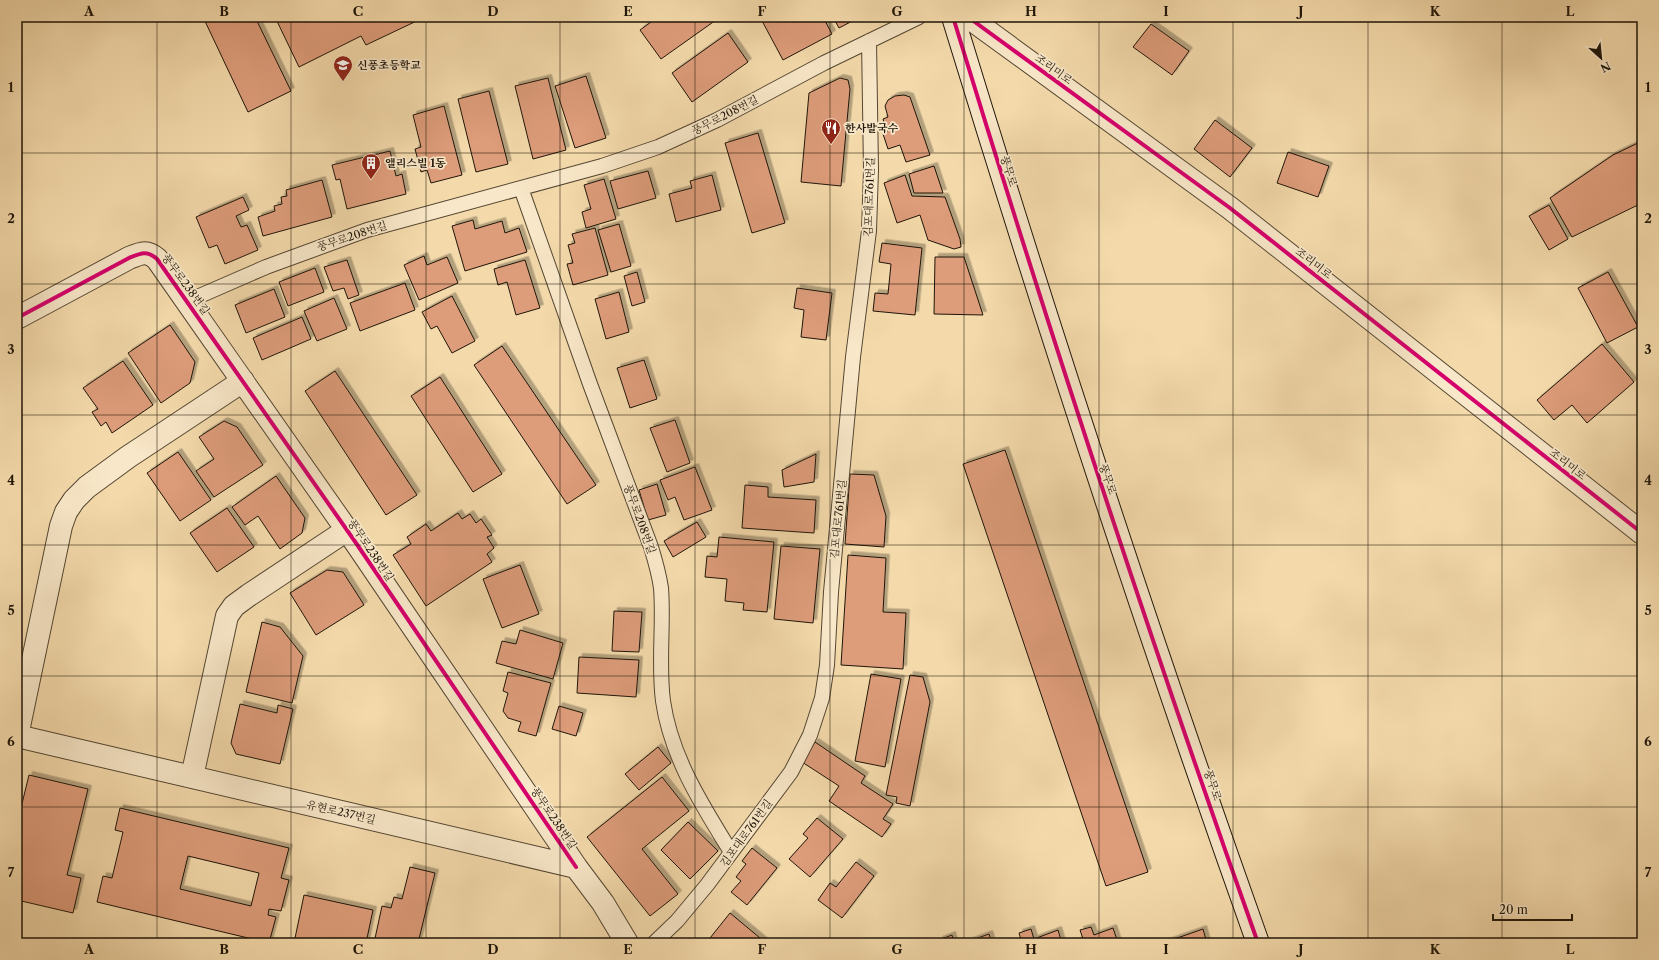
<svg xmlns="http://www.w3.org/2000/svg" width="1659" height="960" font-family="'Libre Caslon Text','Noto Serif KR',serif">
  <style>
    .building { fill: #dd9c7a; stroke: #1e1509; fill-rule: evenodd; filter: url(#shadow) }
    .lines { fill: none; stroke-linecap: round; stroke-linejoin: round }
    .lane-casing { stroke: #544632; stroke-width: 16 }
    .street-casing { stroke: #544632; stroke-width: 24 }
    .secondary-casing { stroke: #1e1509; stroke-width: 24 }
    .lane { stroke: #f8e7c8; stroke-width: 14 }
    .street { stroke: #f8e7c8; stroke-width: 22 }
    .secondary { stroke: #f8e7c8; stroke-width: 22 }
    .cycleway-casing { stroke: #f8e7c8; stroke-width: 6 }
    .cycleway { stroke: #d6006c; stroke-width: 4 }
    .grid { fill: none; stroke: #1e1509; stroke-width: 1; stroke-opacity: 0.55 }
    .labels { text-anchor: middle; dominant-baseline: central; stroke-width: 3.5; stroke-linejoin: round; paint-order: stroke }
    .poi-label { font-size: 11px; font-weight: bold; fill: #1e1509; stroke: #f8e7c8; text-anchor: start }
    .street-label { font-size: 11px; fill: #1e1509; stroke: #f8e7c8 }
    .neatline { fill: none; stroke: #1e1509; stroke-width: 1.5 }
    .grid-label { font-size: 13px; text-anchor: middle; font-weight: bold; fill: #1e1509 }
  </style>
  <defs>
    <filter id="shadow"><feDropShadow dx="3.5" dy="-3.5" stdDeviation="0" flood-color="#0004"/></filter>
  </defs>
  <rect width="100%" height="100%" fill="#f4daab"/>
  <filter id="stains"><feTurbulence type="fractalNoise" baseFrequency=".005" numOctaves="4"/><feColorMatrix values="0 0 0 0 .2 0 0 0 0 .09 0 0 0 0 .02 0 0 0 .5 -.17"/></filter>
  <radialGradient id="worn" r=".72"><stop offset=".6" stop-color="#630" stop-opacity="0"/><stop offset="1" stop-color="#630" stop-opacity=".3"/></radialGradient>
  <path class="building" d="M203,17h52l36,74 -43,21z
    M275,17h150l-59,28 -5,-9 -62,31z
    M658,17h56l2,3 -55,39 -21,-29z
    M765,17h58l9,17 -49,26 -22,-41z
    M833,17h27l-21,11z
    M1151,24l38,27 -17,24 -39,-28z
    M728,33l20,29 -56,40 -20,-29z
    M586,76l20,62 -31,10 -20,-62z
    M548,78l18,72 -33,9 -18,-73z
    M840,78l8,2 2,9 -9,97 -40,-4 8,-89z
    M489,91l19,73 -32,8 -18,-73z
    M904,95l6,2 20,58 -24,7 -6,-17 -12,4 -5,-15 4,-2 -4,-13 5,-2 -3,-11 3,-6 7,-4z
    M444,106l18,69 -31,8 -4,-13 -6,2 -6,-23 6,-2 -8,-32z
    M1215,120l37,28 -22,29 -36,-28z
    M758,133l27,90 -33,10 -27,-90z
    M1642,141v62l-70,34 -22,-39 63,-43z
    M390,151l6,25 6,-2 4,20 -59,15 -7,-30 -4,1 -4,-15z
    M1288,152l41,14 -11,31 -41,-14z
    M934,166l9,27h-29l-5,-19z
    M648,171l8,27 -38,11 -8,-28z
    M712,175l9,35 -45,12 -7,-28 23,-6 -2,-7z
    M905,175l7,21 33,1 15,42 1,8 -7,2 -26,-9 -8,-25 -23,8 -13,-40z
    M604,179l12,40 -30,9 -4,-16 9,-3 -7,-24z
    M322,180l10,37 -69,19 -5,-19 17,-6 -1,-5 8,-2 -1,-7 6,-1 -1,-6z
    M243,197l6,13 -13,6 5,11 6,-2 11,25 -33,14 -8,-19 -8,3 -13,-31z
    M1549,205l19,34 -19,11 -20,-34z
    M473,220l2,9 27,-8 3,12 14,-5 8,24 -62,19 -13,-45z
    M619,224l12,42 -20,6 -13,-42z
    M595,228l13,47 -35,10 -6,-21 6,-1 -5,-18 7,-2 -3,-9z
    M882,243l40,5 -7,67 -42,-4 2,-18 13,1 3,-30 -12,-2z
    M424,256l3,9 20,-8 11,26 -39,17 -15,-35z
    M935,257h29l19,58 -49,-1z
    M347,260l12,35 -11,4 -4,-11 -11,3 -9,-24z
    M525,260l15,48 -24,7 -9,-33 -9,3 -4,-16z
    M315,268l9,24 -36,14 -9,-24z
    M637,272l8,30 -13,4 -8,-30z
    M1608,272l30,55 -31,16 -29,-55z
    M405,283l10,27 -55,21 -10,-28z
    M797,288l35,5 -6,47 -25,-3 3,-27 -10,-2z
    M274,289l11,28 -39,16 -11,-28z
    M619,292l10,40 -23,7 -11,-40z
    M452,296l23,45 -23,12 -15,-27 -6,3 -9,-17z
    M334,298l13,31 -30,12 -13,-30z
    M302,317l9,22 -49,21 -9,-22z
    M170,325l25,37 -5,21 -29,20 -33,-50z
    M1602,344l32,38 -47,41 -15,-18 -18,15 -17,-20z
    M502,346l94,139 -29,19 -93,-139z
    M644,360l13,39 -27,9 -13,-40z
    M123,361l30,44 -41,28 -6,-11 -5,4 -9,-14 6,-3 -15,-21z
    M335,371l82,124 -31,20 -81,-124z
    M440,377l62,97 -29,18 -62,-96z
    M675,420l15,43 -23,9 -17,-44z
    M224,421l13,6 26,38 -49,32 -18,-26 18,-12 -15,-22z
    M1005,450l143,422 -42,14 -143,-422z
    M178,452l33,48 -31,21 -33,-48z
    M816,454l-2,28 -30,5 -2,-17z
    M695,467l17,43 -28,10 -9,-23 -7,3 -8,-20z
    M850,474l24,1 12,41 -2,31 -39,-3z
    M276,476l29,42 -3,15 -22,16 -22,-33 -13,9 -13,-18z
    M657,484l9,31 -18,5 -9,-30z
    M745,485l23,2v10l48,3 -2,33 -72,-5z
    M227,508l27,39 -37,25 -27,-39z
    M458,513l4,6 8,-5 6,9 5,-4 11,16 -5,2 7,11 -7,6 5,8 -66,44 -33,-51 18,-11 -4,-7 19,-13 5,7z
    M697,522l9,15 -33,20 -9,-16z
    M719,537l55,5 -7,70 -24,-2 1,-7 -19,-2 2,-22 -22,-2 2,-21 10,1z
    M781,546l39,3 -7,74 -39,-4z
    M848,555l38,3 -3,54 23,1 -3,56 -62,-4z
    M520,565l19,49 -37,14 -19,-49z
    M327,570l16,2 21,33 -48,30 -26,-42z
    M614,611l28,1 -3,40 -27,-1z
    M262,622l18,5 23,29 -11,47 -46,-11z
    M520,630l43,13 -10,36 -57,-16 6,-22 14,3z
    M579,657l60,3 -3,37 -59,-4z
    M508,672l43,11 -15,53 -18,-5 3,-9 -13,-4 -5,-7 5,-18 -5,-2z
    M871,674l30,5 -16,88 -30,-6z
    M910,675l13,2 7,25 -20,104 -14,-3 1,-6 -11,-2z
    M240,704l37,9 1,-8 15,4 -13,55 -44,-10 -5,-11z
    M559,706l24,7 -7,23 -24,-7z
    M815,742l50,34 -4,7 32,21 -10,15 8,5 -9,13 -53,-36 10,-15 -37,-24z
    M658,747l13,16 -32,27 -14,-16z
    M29,775l59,14 -21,86 14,3 -8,35 -56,-13v-76z
    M662,777l27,34 -47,38 36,45 -28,22 -63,-79z
    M120,808l169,40 -8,30 8,2 -8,31 -12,-2 -1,6 8,2 -7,26 -172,-41 6,-26 9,2 11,-46 -8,-2zM188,856l71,17 -8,33 -71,-17z
    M817,818l26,21 -33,38 -21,-18 19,-21 -5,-4z
    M688,822l30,29 -28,28 -29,-29z
    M752,848l25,20 -30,37 -16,-13 10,-11 -5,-4 10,-13 -4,-3z
    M856,862l18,14 -32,42 -24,-18 12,-17 6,4z
    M410,867l25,6 -17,70h-44l8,-37 9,2 3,-11 8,2z
    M304,895l69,15 -7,33h-72z
    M730,913l36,30h-60z
    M1091,927l3,8 19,-7 5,15h-46l11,-4 -3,-9z
    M1031,929l3,10 24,-9 4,13h-40l-3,-10z
    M1203,929l4,14h-44z
    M989,934l3,9h-28z
    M952,935l2,8h-14l-1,-3z"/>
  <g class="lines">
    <g class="lane-casing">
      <path id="lane" d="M521,188l69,196 61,163c4,13 8,27 10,41 3,37 -3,75 2,113 8,56 39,104 68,151
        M188,301l78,-34 101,-37 235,-64 56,-19 59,-27 107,-57 95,-46
        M654,943l23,-22 30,-36 84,-113 19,-37 12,-37 5,-33 4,-73 22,-235 16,-126 2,-61 -2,-129"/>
    </g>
    <g class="street-casing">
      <path id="street" d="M968,17l262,191 412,325
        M17,318l112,-60c12,-5 18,-8 28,1l199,284 220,324
        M17,736l559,131 27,36 24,40
        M17,736l44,-210 5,-14 8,-12 13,-13 41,-30 115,-76
        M192,777l35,-161 7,-10 15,-11 98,-65"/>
    </g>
    <g class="secondary-casing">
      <path id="secondary" d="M953,17c95,311 196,620 305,926"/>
    </g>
    <use href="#lane" class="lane"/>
    <use href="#street" class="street"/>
    <use href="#secondary" class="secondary"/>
    <g class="cycleway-casing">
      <path id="cycleway" d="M953,17c95,311 196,620 305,926
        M968,17l262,191 412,325
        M17,318l112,-60c12,-5 18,-8 28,1l199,284 220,324"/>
    </g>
    <use href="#cycleway" class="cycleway"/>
  </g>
  <path class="grid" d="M157,17v926M291,17v926M426,17v926M560,17v926M695,17v926M830,17v926M964,17v926M1099,17v926M1233,17v926M1368,17v926M1502,17v926M17,153h1625M17,284h1625M17,415h1625M17,545h1625M17,676h1625M17,807h1625"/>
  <defs>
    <g id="school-pin" transform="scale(1)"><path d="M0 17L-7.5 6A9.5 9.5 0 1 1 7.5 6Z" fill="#8f2418" stroke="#f8e7c8"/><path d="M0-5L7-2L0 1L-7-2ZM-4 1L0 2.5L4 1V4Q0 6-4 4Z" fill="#fff"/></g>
    <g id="restaurant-pin" transform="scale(1)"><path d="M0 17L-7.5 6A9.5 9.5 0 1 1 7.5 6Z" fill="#8f2418" stroke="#f8e7c8"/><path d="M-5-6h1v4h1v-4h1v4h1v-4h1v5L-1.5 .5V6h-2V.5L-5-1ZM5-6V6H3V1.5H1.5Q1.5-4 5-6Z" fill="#fff"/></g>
    <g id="building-pin" transform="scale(1)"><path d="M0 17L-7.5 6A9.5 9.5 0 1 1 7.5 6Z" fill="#8f2418" stroke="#f8e7c8"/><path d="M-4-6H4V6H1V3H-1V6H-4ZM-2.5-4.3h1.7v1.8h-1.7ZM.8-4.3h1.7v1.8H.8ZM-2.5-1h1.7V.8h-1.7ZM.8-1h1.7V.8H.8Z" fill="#fff"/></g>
  </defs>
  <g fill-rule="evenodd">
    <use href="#school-pin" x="343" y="65"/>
    <use href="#restaurant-pin" x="831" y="128"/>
    <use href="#building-pin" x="371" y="163"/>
  </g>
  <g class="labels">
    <g class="poi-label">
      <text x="357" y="65">신풍초등학교</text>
      <text x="845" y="128">한사발국수</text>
      <text x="385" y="163">앨리스빌 1동</text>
    </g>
    <g class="street-label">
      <text transform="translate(1054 69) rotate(36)">조리미로</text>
      <text transform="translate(725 115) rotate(-27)">풍무로208번길</text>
      <text transform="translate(1009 171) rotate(73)">풍무로</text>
      <text transform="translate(869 197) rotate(-88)">김포대로761번길</text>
      <text transform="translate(352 236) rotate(-18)">풍무로208번길</text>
      <text transform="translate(1314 263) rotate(38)">조리미로</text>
      <text transform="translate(186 284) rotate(54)">풍무로238번길</text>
      <text transform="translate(1568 464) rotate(38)">조리미로</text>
      <text transform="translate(1108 479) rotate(71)">풍무로</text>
      <text transform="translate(640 519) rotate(70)">풍무로208번길</text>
      <text transform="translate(838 519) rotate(-84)">김포대로761번길</text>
      <text transform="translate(371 550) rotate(56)">풍무로238번길</text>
      <text transform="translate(1213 785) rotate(71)">풍무로</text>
      <text transform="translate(341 812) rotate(13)">유현로237번길</text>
      <text transform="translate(554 818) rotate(56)">풍무로238번길</text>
      <text transform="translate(746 833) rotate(-54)">김포대로761번길</text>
    </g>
  </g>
  <rect width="1659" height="960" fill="none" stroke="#f4daab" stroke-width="44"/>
  <g transform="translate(1601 58) rotate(153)" stroke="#f8e7c8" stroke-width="3" paint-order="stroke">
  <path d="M0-3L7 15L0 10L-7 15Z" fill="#1e1509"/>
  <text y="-6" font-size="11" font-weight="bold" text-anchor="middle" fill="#1e1509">N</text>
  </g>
  <path d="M1493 914v6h79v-6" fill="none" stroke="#1e1509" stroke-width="2"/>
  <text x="1499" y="914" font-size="12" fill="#1e1509" stroke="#f8e7c8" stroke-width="3" paint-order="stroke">20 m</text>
  <rect x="22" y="22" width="1615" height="916" class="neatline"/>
  <g class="grid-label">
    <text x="89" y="16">A</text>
    <text x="224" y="16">B</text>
    <text x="358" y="16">C</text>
    <text x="493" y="16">D</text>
    <text x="628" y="16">E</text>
    <text x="762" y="16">F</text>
    <text x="897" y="16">G</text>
    <text x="1031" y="16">H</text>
    <text x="1166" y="16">I</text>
    <text x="1301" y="16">J</text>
    <text x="1435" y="16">K</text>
    <text x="1570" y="16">L</text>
    <text x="11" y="92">1</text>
    <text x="1648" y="92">1</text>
    <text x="11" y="223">2</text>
    <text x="1648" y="223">2</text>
    <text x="11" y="354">3</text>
    <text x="1648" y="354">3</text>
    <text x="11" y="485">4</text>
    <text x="1648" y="485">4</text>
    <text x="11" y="615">5</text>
    <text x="1648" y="615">5</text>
    <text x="11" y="746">6</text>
    <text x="1648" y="746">6</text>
    <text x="11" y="877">7</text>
    <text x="1648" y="877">7</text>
    <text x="89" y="954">A</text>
    <text x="224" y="954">B</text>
    <text x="358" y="954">C</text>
    <text x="493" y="954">D</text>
    <text x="628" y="954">E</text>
    <text x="762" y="954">F</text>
    <text x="897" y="954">G</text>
    <text x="1031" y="954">H</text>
    <text x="1166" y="954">I</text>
    <text x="1301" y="954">J</text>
    <text x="1435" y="954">K</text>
    <text x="1570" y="954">L</text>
  </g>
  <rect width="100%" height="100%" filter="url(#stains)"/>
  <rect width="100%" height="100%" fill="url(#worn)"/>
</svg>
